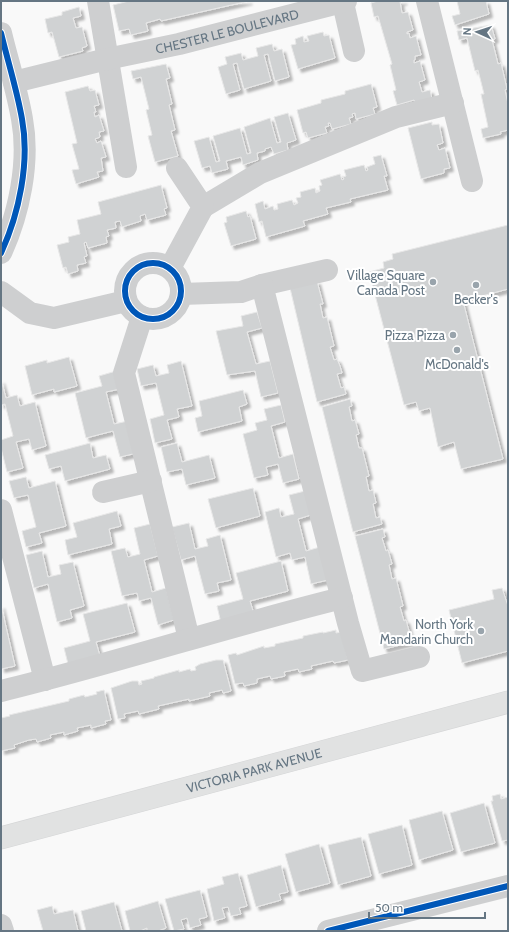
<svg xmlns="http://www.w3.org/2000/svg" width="509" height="932" font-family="Cabin,sans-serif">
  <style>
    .building { fill: #d0d2d3; stroke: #e8e8e8; filter: url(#shadow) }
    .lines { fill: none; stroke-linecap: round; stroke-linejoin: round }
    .major-casing { stroke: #d5d6d7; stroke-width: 23 }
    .minor { stroke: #cecfd0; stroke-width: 22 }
    .major { stroke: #e1e2e2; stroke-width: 22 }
    .cycleway-casing { stroke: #fff; stroke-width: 8 }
    .cycleway { stroke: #0057b8; stroke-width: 6 }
    .poi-dot { fill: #99a4ac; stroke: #fff; stroke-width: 1.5 }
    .labels { text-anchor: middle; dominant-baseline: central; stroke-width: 4; stroke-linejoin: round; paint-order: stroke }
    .street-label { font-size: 13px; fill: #657683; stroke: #fff }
    .poi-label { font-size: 13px; fill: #657683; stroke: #fff; text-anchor: end }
  </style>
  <defs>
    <filter id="shadow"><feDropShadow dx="3.5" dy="3.5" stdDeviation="1" flood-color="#0004"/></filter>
  </defs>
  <rect width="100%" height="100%" fill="#f9f9f9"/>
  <path class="building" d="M129,1h120l-88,20 -1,-2 -14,4 2,8 -17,4 -2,-6 -10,2 -6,-26z
    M378,1h26l-4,1 2,11 6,-1 5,18 -6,2v2l2,-1 1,5 6,-2 5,19 -6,1v4h-1v3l6,-2 5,19 -6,2 3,10 8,-2 2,9 -17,4 -1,-3 -17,5 -4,-14 3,-1 -6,-25 2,-1 -14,-48 -4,1 -3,-14z
    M457,1h29l3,13 -34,11 -3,-9 8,-2z
    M79,7l2,9 -8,2 3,10 6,-1 5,19 -5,2 1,3 -24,6 -7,-25 -4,1 -3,-14 17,-4v-3z
    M491,25l4,14 -3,1 6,24 3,-1 6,26 -2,1 3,14v26l-8,2 1,2 -18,4 -2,-9 7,-2 -7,-33h3l-6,-24 -3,1 -8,-33 -8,2 -2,-9z
    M323,32l1,4 5,-1 6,23 -37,11 -7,-24 5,-1 -1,-5 8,-3 1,6 5,-1 -2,-5z
    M272,44l2,7 8,-2 7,28 -14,4 -7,-27 -4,1 7,26 -27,8 -7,-26 -4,1 7,26 -14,4 -8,-27 9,-3 -2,-7 16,-4 2,7 15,-4 -2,-8z
    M166,64l4,14 -4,1 6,25 -3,1 6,25 -4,1 7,25 -23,6 -7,-26 4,-1 -6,-25 3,-1 -8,-32 -8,2 -2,-8z
    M371,84l6,23 -4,1 2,6 -19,5 -1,-6 -3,1 1,3 -4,1 2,6 -19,5 -2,-6h-2l1,3 -4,1 2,6 -19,5 -2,-6 -3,1 -6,-23 24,-7v-3l24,-6v-3z
    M88,86l2,5 5,-1 4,15 -5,1 2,6h-2l1,5 4,-2 5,16 -5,1 1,5 -5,2 2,4 4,-2 5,16 -5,1 2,13 -6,1 2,5 -23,7 -4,-14 7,-1 -7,-25 5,-1 -12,-51z
    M288,113l8,27 -9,3 1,7 -14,4 -3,-7 -6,2v2l-8,2 1,7 -15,5 -2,-8 -15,4 2,8 -16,4 -2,-7 -8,2 -8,-27 15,-4 7,25 4,-1 -7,-25 27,-8 7,26 4,-1 -7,-26 26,-9 7,25 4,-1 -7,-25z
    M432,122v3l7,-1 4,19 -6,2 2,5 6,-2 5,20 -6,1v4l-23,6 -13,-51z
    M381,155l6,21h-3l4,14 -38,9 1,3 -25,6 2,6 -25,7 2,5 -39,11 -4,-16 -3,1 -4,-18 8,-3 2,8 8,-3 1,4 4,-1 -1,-5 15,-4 2,5 4,-2 -2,-5 5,-1 -1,-5 15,-4 1,5 4,-2 -1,-5 3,-1 -2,-5 20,-6 2,6 2,-1 -1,-2 3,-1 -2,-6 20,-5 2,6 2,-1 -1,-3 8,-3 -2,-7z
    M161,185l6,23 -3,1 2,6 -19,5 -2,-6 -5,2 1,5 -19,6 -2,-6 -5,1 1,6 -9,2 2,6 -3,1 1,6 -19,5 -2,-6 -2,1 3,13 -3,1 2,6 -9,2 1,6 -10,3 -2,-7 -3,1 -6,-23 12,-3 -1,-5 12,-3 -3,-14 24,-6 -3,-12z
    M246,211l2,6 2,-1 6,23 -25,7 -7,-23 3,-1 -1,-5z
    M508,225v64l-45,12 40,158 -42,10 -7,-27 -16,5 -8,-39 -11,3 -3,-9 -12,3 -35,-133 15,-4 -1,-6 10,-3 -1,-5z
    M317,281l6,23h-3l3,14 4,-1 7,29 -4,1 4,13 3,-1 3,7 2,7 -5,1 4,14 3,-1 2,7 -29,8 -27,-114z
    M257,312l5,16 -15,4 9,32 14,-3 8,32 -17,4 -6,-26 -28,4 -11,-44 27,-5 -2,-10z
    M69,357l8,29 -23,6v-3l-22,6 -7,-29 22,-6v3z
    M181,361l11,45 -15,3 2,8 -12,3 5,19 -17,4 -5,-24 14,-4 -8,-32 -15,3 -4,-17 16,-4 3,11 13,-3 -2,-8z
    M116,371l4,18 -14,3 8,32 14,-3 9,32 -17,4 -7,-26 -27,7 -11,-45 27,-7 -3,-10z
    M1,380l5,18 11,-3 3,11 15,-4 11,44 -14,4 -3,-11 -13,3 7,26 -16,4 -6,-24v-8l12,-4 -8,-32 -4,1z
    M243,390l4,14 -8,3 3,14 -44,11 -3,-14 7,-2 -3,-15z
    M350,399l2,7 -3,1 3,14 3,-1 4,14 -3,1 3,13h3l7,28 -3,1 3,14 4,-1 3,13 -3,1 3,14 4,-1 2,7 -29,8 -31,-125z
    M281,405l4,17 -14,4 8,32 14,-4 6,25 -16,4 -5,-19 -12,3 2,8 -14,3 -11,-44 14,-4 -2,-7 12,-3 -3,-11z
    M90,443l3,15 13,-3 4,14 -45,12 -4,-15 -12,3 -4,-14z
    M177,443l5,19 27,-7 6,23 -29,7 -4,-16 -15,3 -6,-25z
    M26,477l3,11 26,-7 11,45 -27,7 3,10 -16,4 -4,-16 14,-4 -8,-32 -14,3 -5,-17z
    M253,488l7,28 -44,12 -8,-29z
    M305,491l6,24 -13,4 8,32 14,-4 8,33 -17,4 -6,-27 -13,3 -2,-7 -14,4 -11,-45 14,-4 2,9 13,-3 -5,-19z
    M117,511l4,15 -12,3 3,15 -44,11 -3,-15 12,-3 -4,-14z
    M189,523l6,26 13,-3 -2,-7 14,-4 11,45 -14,3 2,8 -14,3 -10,-38 -14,4 -9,-33z
    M150,524l8,32 -14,4 8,32 14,-4 8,32 -16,5 -7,-27 -12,3 -2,-8 -15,3 -11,-45 14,-3 3,9 12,-3 -6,-26z
    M383,529l2,8 -3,1 4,13 2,-1 4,14 -3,1 3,14 4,-1 7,28 -3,1 4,14 2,-1 6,22 -28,7 -29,-113z
    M42,551l6,26 13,-3 -2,-9 14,-3 11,44 -14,4 2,8 -15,4 -9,-38 -14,4 -8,-33z
    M281,561l7,30 -38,10 4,13 -33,9 -4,-17 26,-7 -7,-26z
    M502,588l6,18v45l-46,12 -13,-53 45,-11 -2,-9z
    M127,603l8,29 -39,10 4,14 -32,8 -4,-16 26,-7 -7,-27z
    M1,605l14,61 -14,3z
    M336,630v3l5,-1 7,28 -14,3 -1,-2 -22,5 1,3 -13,3 -1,-3 -14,3 1,4 -14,3 -1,-3 -13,3v4l-13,3 -1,-3 -8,1 -7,-29 8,-2 1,2 27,-9v2l11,-2v-2l28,-6v-2l20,-4v1z
    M216,660h7l8,31 -8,2 -1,-3 -13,3 1,3 -21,5v-2l-31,7 1,3 -20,5 -1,-3 -14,3 1,4 -7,1 -7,-31 21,-7h6l1,4 3,-1 -1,-3 13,-3v-1l25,-7v2l11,-3 1,2 5,-1 -1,-3 5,-3z
    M104,690l7,30 -6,1 1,3 -15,4v-3l-14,3 1,3 -14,4v-3l-14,3 1,3 -14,4 -1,-3 -7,1 -15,5 1,3 -14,3v-33l9,-2 -1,-1 60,-14v-2l15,-4 1,2 12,-3 -1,-2z
    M500,794l1,5 7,-2v43l-6,1 -11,-40h2l-1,-5z
    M484,803l11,40 -34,9 -11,-39z
    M442,811l11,39 -34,10 -10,-40z
    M402,825l10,40 -33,9 -11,-40z
    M361,837l10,39 -33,9 -10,-40z
    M319,844l11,39 -34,9 -11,-38z
    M281,865l7,27 -9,2 2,6 -25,7 -9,-32z
    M238,873l9,33 -8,2 2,6 -10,2 -3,-9 -6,1 3,10 -11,3 -7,-32 17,-5 -2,-7z
    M200,890l7,27 -8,2 2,6 -11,3 -3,-10 -6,2 3,9 -10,2 -9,-32z
    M158,901l8,27 -8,3h-11v-3l-7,3h-10l-5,-20z
    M114,902l8,29h-36l-5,-20z
    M52,906l2,8 19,-4 5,21h-35l-6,-21z"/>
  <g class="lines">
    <g class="major-casing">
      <g id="major">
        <path id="s2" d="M1,838l507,-136"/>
      </g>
    </g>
    <g class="minor">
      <path d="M98,1l28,166"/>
      <path d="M427,1l45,180"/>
      <path d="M343,3l11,48"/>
      <path d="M1,33c7,29 16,57 21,86 8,43 -3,95 -21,134"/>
      <path id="s1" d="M14,82l93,-23 72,-15 167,-43"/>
      <path d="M203,207l57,-34 136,-56 57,-14"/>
      <circle cx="153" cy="291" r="28"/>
      <path d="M170,268l33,-61 -26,-39"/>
      <path d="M262,285l65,-15"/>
      <path d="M1,292l29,21 24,5 72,-17"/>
      <path d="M181,294l60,-2 21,-7 86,338 14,48 57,-14"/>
      <path d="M142,317l-18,56 65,266"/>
      <path d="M103,492l48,-11"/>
      <path d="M1,510l44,170"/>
      <path d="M1,691c115,-28 227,-65 341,-93"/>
      <path d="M1,925l2,6"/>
      <path d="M328,931l180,-45"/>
    </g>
    <use href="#major" class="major"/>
    <g class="cycleway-casing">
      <path id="cycleway" d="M1,33c7,29 16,57 21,86 8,43 -3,95 -21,134
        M125 291a28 28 0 1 1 56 0a28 28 0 1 1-56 0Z
        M328,931l180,-45"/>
    </g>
    <use href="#cycleway" class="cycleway"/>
  </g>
  <g class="poi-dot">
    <circle cx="433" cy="282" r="4"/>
    <circle cx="476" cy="285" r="4"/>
    <circle cx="453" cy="335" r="4"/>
    <circle cx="457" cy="350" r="4"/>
    <circle cx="481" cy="631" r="4"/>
  </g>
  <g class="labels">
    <g class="street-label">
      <text stroke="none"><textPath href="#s1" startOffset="219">CHESTER LE BOULEVARD</textPath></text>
      <text stroke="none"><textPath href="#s2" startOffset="262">VICTORIA PARK AVENUE</textPath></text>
    </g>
    <g class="poi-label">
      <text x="425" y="275">Village Square<tspan x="425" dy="15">Canada Post</tspan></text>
      <text x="476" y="299" text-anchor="middle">Becker's</text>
      <text x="445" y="335">Pizza Pizza</text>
      <text x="457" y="364" text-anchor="middle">McDonald's</text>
      <text x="473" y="624">North York<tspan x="473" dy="15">Mandarin Church</tspan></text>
    </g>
  </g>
  <rect width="509" height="932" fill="none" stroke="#657683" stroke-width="4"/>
  <g transform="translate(477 32) rotate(273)" stroke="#ffffff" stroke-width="3" paint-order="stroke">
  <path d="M0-3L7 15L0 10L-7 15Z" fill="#657683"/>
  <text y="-6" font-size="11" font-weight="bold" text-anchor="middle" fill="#657683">N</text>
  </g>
  <path d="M369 912v6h116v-6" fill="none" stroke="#657683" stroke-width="2"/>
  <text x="375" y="912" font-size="12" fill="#657683" stroke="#ffffff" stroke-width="3" paint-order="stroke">50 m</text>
</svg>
